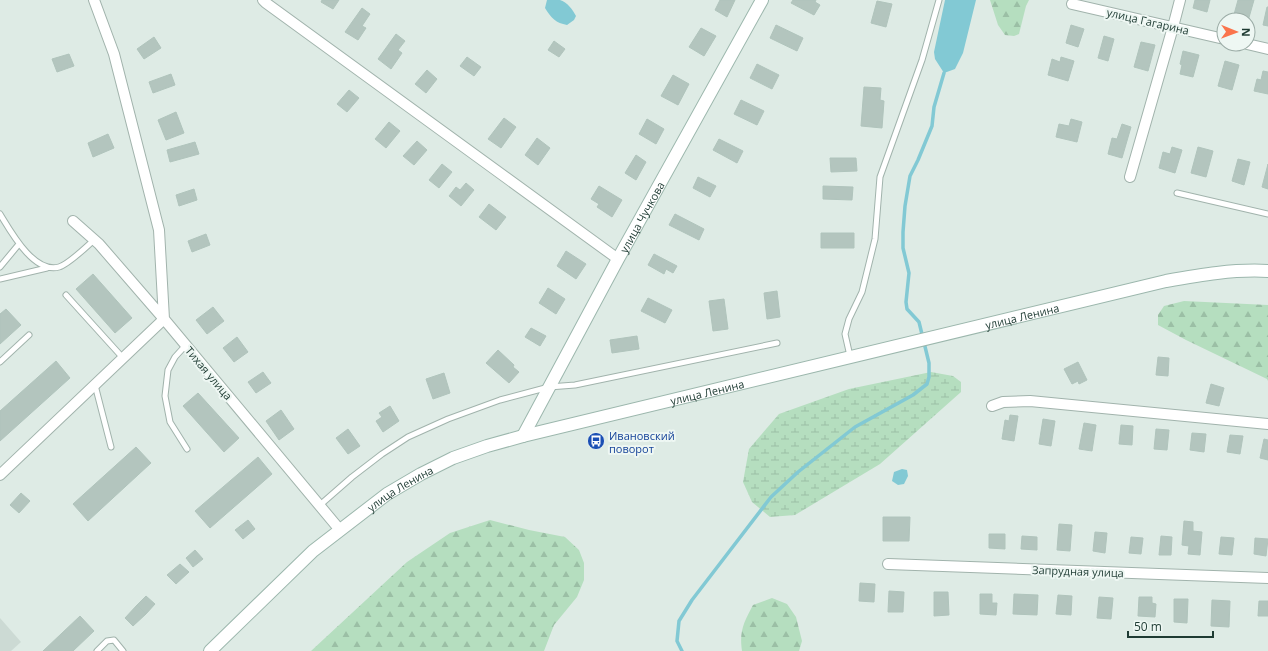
<svg xmlns="http://www.w3.org/2000/svg" width="1268" height="651" font-family="'Open Sans',sans-serif">
  <style>
    .built { fill: #ccdad4 }
    .forest { fill: url(#forest-firs) }
    .wetland { fill: url(#wetland-marsh) }
    .water { fill: #82c9d4 }
    .lines { fill: none; stroke-linecap: round; stroke-linejoin: round }
    .stream { stroke: #82c9d4; stroke-width: 3.5 }
    .building { fill: #b3c5be; stroke: #b0c4bc }
    .lane-casing { stroke: #a1b3ac; stroke-width: 7 }
    .street-casing { stroke: #a1b3ac; stroke-width: 12 }
    .secondary-casing { stroke: #9cb7ad; stroke-width: 14 }
    .lane { stroke: #fff; stroke-width: 5 }
    .street { stroke: #fff; stroke-width: 10 }
    .secondary { stroke: #fff; stroke-width: 12 }
    .labels { text-anchor: middle; dominant-baseline: central; stroke-width: 4; stroke-linejoin: round; paint-order: stroke }
    .street-label { font-size: 11px; fill: #1e3b33; stroke: #eef7f3 }
    .transit-label { font-size: 11px; fill: #164399; stroke: #eef7f3; text-anchor: start }
  </style>
  <defs>
    <pattern id="forest-firs" width="22" height="20" patternUnits="userSpaceOnUse"><rect width="22" height="20" fill="#b5debf"/><path d="M5 1l3.5 6h-7zM16 11l3.5 6h-7z" fill="#9bbfa5"/></pattern>
    <pattern id="wetland-marsh" width="20" height="14" patternUnits="userSpaceOnUse"><rect width="20" height="14" fill="#b5debf"/><path d="M1 5h8M5 5V1M11 12h8M15 12V8" fill="none" stroke="#9bbfa5"/></pattern>
  </defs>
  <rect width="100%" height="100%" fill="#deebe5"/>
  <path class="built" d="M0,618l21,24 -10,9h-11z"/>
  <path class="forest" d="M990,0h39l-3,6 -7,28 -5,2 -9,-1 -7,-10z
    M1184,301l84,4v76l-1,-2 -81,-39 -28,-15v-10l6,-9z
    M490,520l39,10 36,7 14,13 5,13v17l-7,17 -23,28 -10,26h-233l96,-89 43,-29z
    M772,598l15,6 9,13 6,24 -3,10h-57c-3,-20 2,-29 11,-46z"/>
  <path class="wetland" d="M931,372l22,4 8,6v10l-81,72 -85,51 -25,2 -18,-15 -9,-20 6,-33 30,-35 70,-25z"/>
  <path class="water" d="M547,0c4,0 9,0 13,0 7,2 13,10 16,16l-2,4 -7,5c-11,-2 -16,-7 -22,-17z
    M945,0h31l-13,53 -8,16 -11,4 -9,-14 -1,-7z
    M902,469l5,1 1,6 -4,8 -6,1 -6,-4 2,-9z"/>
  <g class="lines">
    <path class="stream" d="M682,651l-5,-10 2,-20 13,-21 79,-103 27,-25 57,-45 58,-32 14,-11 2,-7v-14l-10,-41 -12,-13 -1,-7 3,-29 -6,-25v-16l2,-26 5,-30 8,-16 14,-34 2,-19 10,-34"/>
  </g>
  <path class="building" d="M322,0h17l-6,9 -12,-7z
    M720,0h15l-8,17 -12,-7z
    M793,0h23l-1,2 5,3 -6,10 -23,-12z
    M1195,0h15l-3,12 -14,-4z
    M1238,0h16l-6,21 -15,-3z
    M877,1l15,3 -6,23 -15,-4z
    M1267,7h1v19l-5,-1z
    M362,8l8,6 -8,12 4,2 -8,12 -13,-8z
    M776,25l27,13 -6,13 -27,-13z
    M1071,25l13,4 -6,18 -12,-4z
    M701,28l15,8 -12,20 -15,-9z
    M396,34l9,7 -7,9 4,3 -11,16 -13,-10z
    M1104,36l10,3 -6,22 -10,-3z
    M154,37l7,11 -17,11 -7,-10z
    M554,41l11,8 -6,8 -11,-7z
    M1141,42l14,3 -7,26 -14,-4z
    M1183,51l16,4 -6,22 -13,-3 2,-9 -2,-1z
    M69,54l5,12 -17,6 -5,-13z
    M467,57l14,10 -7,9 -14,-10z
    M1061,57l13,4 -6,20 -20,-6 4,-16 8,3z
    M1225,61l14,4 -7,25 -14,-4z
    M757,64l22,11 -7,14 -22,-11z
    M427,70l10,9 -11,14 -11,-9z
    M1263,71l5,1v22l-14,-3 3,-12 4,1z
    M171,74l4,11 -22,8 -4,-11z
    M673,75l16,9 -11,21 -17,-9z
    M864,87l17,1 -1,12 4,1 -2,27 -21,-2z
    M349,90l10,8 -12,14 -10,-8z
    M741,100l23,11 -7,14 -23,-11z
    M176,112l8,21 -18,7 -8,-20z
    M504,118l12,9 -15,21 -13,-9z
    M647,119l17,10 -8,15 -17,-10z
    M1071,119l11,3 -5,20 -21,-5 3,-13 10,2z
    M389,122l11,9 -14,17 -11,-9z
    M1122,124l9,3 -9,31 -14,-4 4,-16 5,1z
    M108,134l6,14 -21,9 -5,-14z
    M537,138l13,10 -12,17 -13,-10z
    M719,139l24,12 -6,12 -24,-13z
    M417,141l10,9 -13,15 -11,-9z
    M195,142l4,12 -29,8 -3,-12z
    M1172,147l10,3 -7,23 -16,-5 4,-16 7,2z
    M1198,147l15,4 -7,26 -15,-4z
    M636,155l10,7 -10,18 -11,-7z
    M830,158h26l1,13 -26,1z
    M1238,159l12,3 -6,23 -12,-4z
    M442,164l10,8 -13,16 -10,-8z
    M1268,164v25l-6,-2z
    M698,177l18,9 -6,11 -17,-9z
    M466,183l8,7 -13,16 -12,-10 7,-9 4,3z
    M599,186l23,14 -10,17 -15,-10 2,-3 -8,-5z
    M823,186l30,1 -1,13 -29,-1z
    M194,189l3,11 -18,6 -3,-11z
    M489,204l17,13 -10,13 -17,-13z
    M675,214l29,15 -5,11 -30,-15z
    M821,233h33v15h-33z
    M206,234l4,11 -18,7 -4,-11z
    M566,251l20,13 -10,15 -19,-13z
    M654,254l23,12 -4,7 -7,-4 -2,5 -16,-9z
    M93,274l39,44 -17,15 -39,-44z
    M548,288l17,11 -9,15 -17,-11z
    M777,291l3,26 -13,2 -3,-26z
    M648,298l24,12 -7,13 -24,-12z
    M724,299l4,30 -15,2 -4,-30z
    M213,307l11,14 -17,13 -11,-14z
    M6,309l15,16 -21,19v-30z
    M531,328l15,8 -6,10 -15,-9z
    M637,336l2,13 -27,4 -2,-13z
    M237,337l11,15 -14,10 -11,-14z
    M498,350l16,15 -1,2 6,5 -10,11 -23,-20z
    M1158,357l11,1 -1,18 -12,-1z
    M56,361l14,17 -70,63v-30z
    M1078,362l9,18 -8,4 -1,-3 -6,3 -8,-15z
    M263,372l8,11 -15,10 -8,-11z
    M444,373l6,20 -17,6 -7,-20z
    M1211,384l13,4 -5,18 -13,-3z
    M198,393l41,45 -15,14 -41,-46z
    M390,406l9,15 -16,11 -7,-11 6,-4 -3,-4z
    M281,410l13,19 -15,11 -13,-19z
    M1010,415l8,1 -4,25 -12,-2 3,-19 4,1z
    M1043,419l12,2 -4,25 -12,-2z
    M1084,423l12,2 -4,26 -13,-2z
    M1121,425l12,1 -1,19 -13,-1z
    M348,429l12,17 -12,8 -12,-16z
    M1156,429l13,1 -2,20 -13,-1z
    M1192,433l14,1 -2,18 -14,-2z
    M1230,435l13,1 -3,18 -13,-2z
    M1264,439l4,1v20l-8,-2z
    M136,447l15,16 -63,58 -15,-17z
    M258,457l14,17 -62,54 -15,-17z
    M21,493l9,8 -11,12 -9,-8z
    M883,517h27l-1,24h-26z
    M248,520l7,9 -12,10 -8,-9z
    M1184,521l9,1v9l9,1 -2,23 -12,-1 1,-8 -7,-1z
    M1059,524l13,1 -2,26 -13,-1z
    M1095,532l12,1 -2,20 -12,-2z
    M989,534h16v15l-16,-1z
    M1022,536l15,1v13l-16,-1z
    M1161,536l11,1 -1,18h-12z
    M1131,537l12,1 -2,16 -12,-1z
    M1221,537l13,1 -2,17 -13,-1z
    M1255,538l13,1 -2,17 -12,-2z
    M195,550l8,9 -10,8 -7,-9z
    M180,564l9,8 -13,12 -9,-9z
    M860,583l15,1 -1,18 -15,-1z
    M889,591l15,1 -1,20h-15z
    M934,592h14l1,23 -15,1z
    M980,594h12v9h5l-1,12 -16,-1z
    M1014,594l24,1 -1,20 -24,-1z
    M1058,595l14,1 -1,19 -15,-1z
    M146,596l9,8 -9,10 -9,-9z
    M1099,597l14,1 -2,21 -14,-1z
    M1139,597h13v6l4,1 -1,13 -17,-1z
    M1174,599h14l-1,24 -13,-1z
    M1212,600l18,1 -1,26 -18,-1z
    M1259,601h9v15h-10z
    M137,605l9,9 -13,12 -8,-8z
    M80,616l14,15 -21,20h-30z"/>
  <g class="lines">
    <g class="lane-casing">
      <path id="lane" d="M1177,193l91,21
        M0,214c11,18 34,60 59,53 10,-3 27,-20 35,-27
        M0,267l19,-23
        M0,279l47,-11
        M66,295l57,63
        M186,345l-11,12 -7,13 -3,26 5,26 17,27
        M850,356l-5,-22 4,-15 13,-27 13,-53 5,-62 42,-117 17,-60
        M0,362l29,-27
        M95,385l16,62
        M320,505l32,-28 30,-23 26,-17 40,-18 52,-19 49,-13 26,-2 202,-42
        M97,651l10,-10 7,-1 9,11"/>
    </g>
    <g class="street-casing">
      <path id="street" d="M263,0l3,3 352,256
        M1072,4l152,35
        M1247,44l21,5
        M1130,177l43,-150 7,-27
        M73,221l26,23 65,75 176,211
        M992,406l11,-4 27,-1 238,23
        M0,475l164,-156 -5,-89 -45,-176 -20,-54
        M888,564l380,14"/>
    </g>
    <g class="secondary-casing">
      <g id="secondary">
        <path id="s1" d="M523,436l95,-177 144,-259"/>
        <path id="s2" d="M210,651l103,-100 74,-57 34,-20 32,-16 34,-12 36,-10 643,-155c34,-6 68,-12 102,-10"/>
      </g>
    </g>
    <use href="#lane" class="lane"/>
    <use href="#street" class="street"/>
    <use href="#secondary" class="secondary"/>
  </g>
  <defs>
    <g id="bus-disc" transform="scale(0.9)"><circle r="9.5" fill="#1a4fb4" stroke="#eef7f3"/><path d="M-5-6H5V4H4V6H2V4H-2V6H-4V4H-5ZM-3.5-4V0h7V-4ZM-3.5 1.2v1.5H-2V1.2ZM2 1.2v1.5H3.5V1.2Z" fill="#fff"/></g>
  </defs>
  <g fill-rule="evenodd">
    <use href="#bus-disc" x="596" y="441"/>
  </g>
  <g class="labels">
    <g class="street-label">
      <text transform="translate(1148 21) rotate(13)">улица Гагарина</text>
      <text stroke="none"><textPath href="#s1" startOffset="249">улица Чучкова</textPath></text>
      <text stroke="none"><textPath href="#s2" startOffset="899">улица Ленина</textPath></text>
      <text transform="translate(209 373) rotate(50)">Тихая улица</text>
      <text stroke="none"><textPath href="#s2" startOffset="575">улица Ленина</textPath></text>
      <text stroke="none"><textPath href="#s2" startOffset="251">улица Ленина</textPath></text>
      <text transform="translate(1078 571) rotate(2)">Запрудная улица</text>
    </g>
    <g class="transit-label">
      <text x="609" y="435">Ивановский<tspan x="609" dy="13">поворот</tspan></text>
    </g>
  </g>
  <g transform="translate(1236 32) rotate(91)"><circle r="19" fill="#eef7f3" stroke="#9baca6"/>
  <path d="M0-3L7 15L0 10L-7 15Z" fill="#fa744c"/>
  <text y="-6" font-size="11" font-weight="bold" text-anchor="middle" fill="#1e3b33">N</text>
  </g>
  <path d="M1128 631v6h85v-6" fill="none" stroke="#1e3b33" stroke-width="2"/>
  <text x="1134" y="631" font-size="12" fill="#1e3b33" stroke="#eef7f3" stroke-width="3" paint-order="stroke">50 m</text>
</svg>
